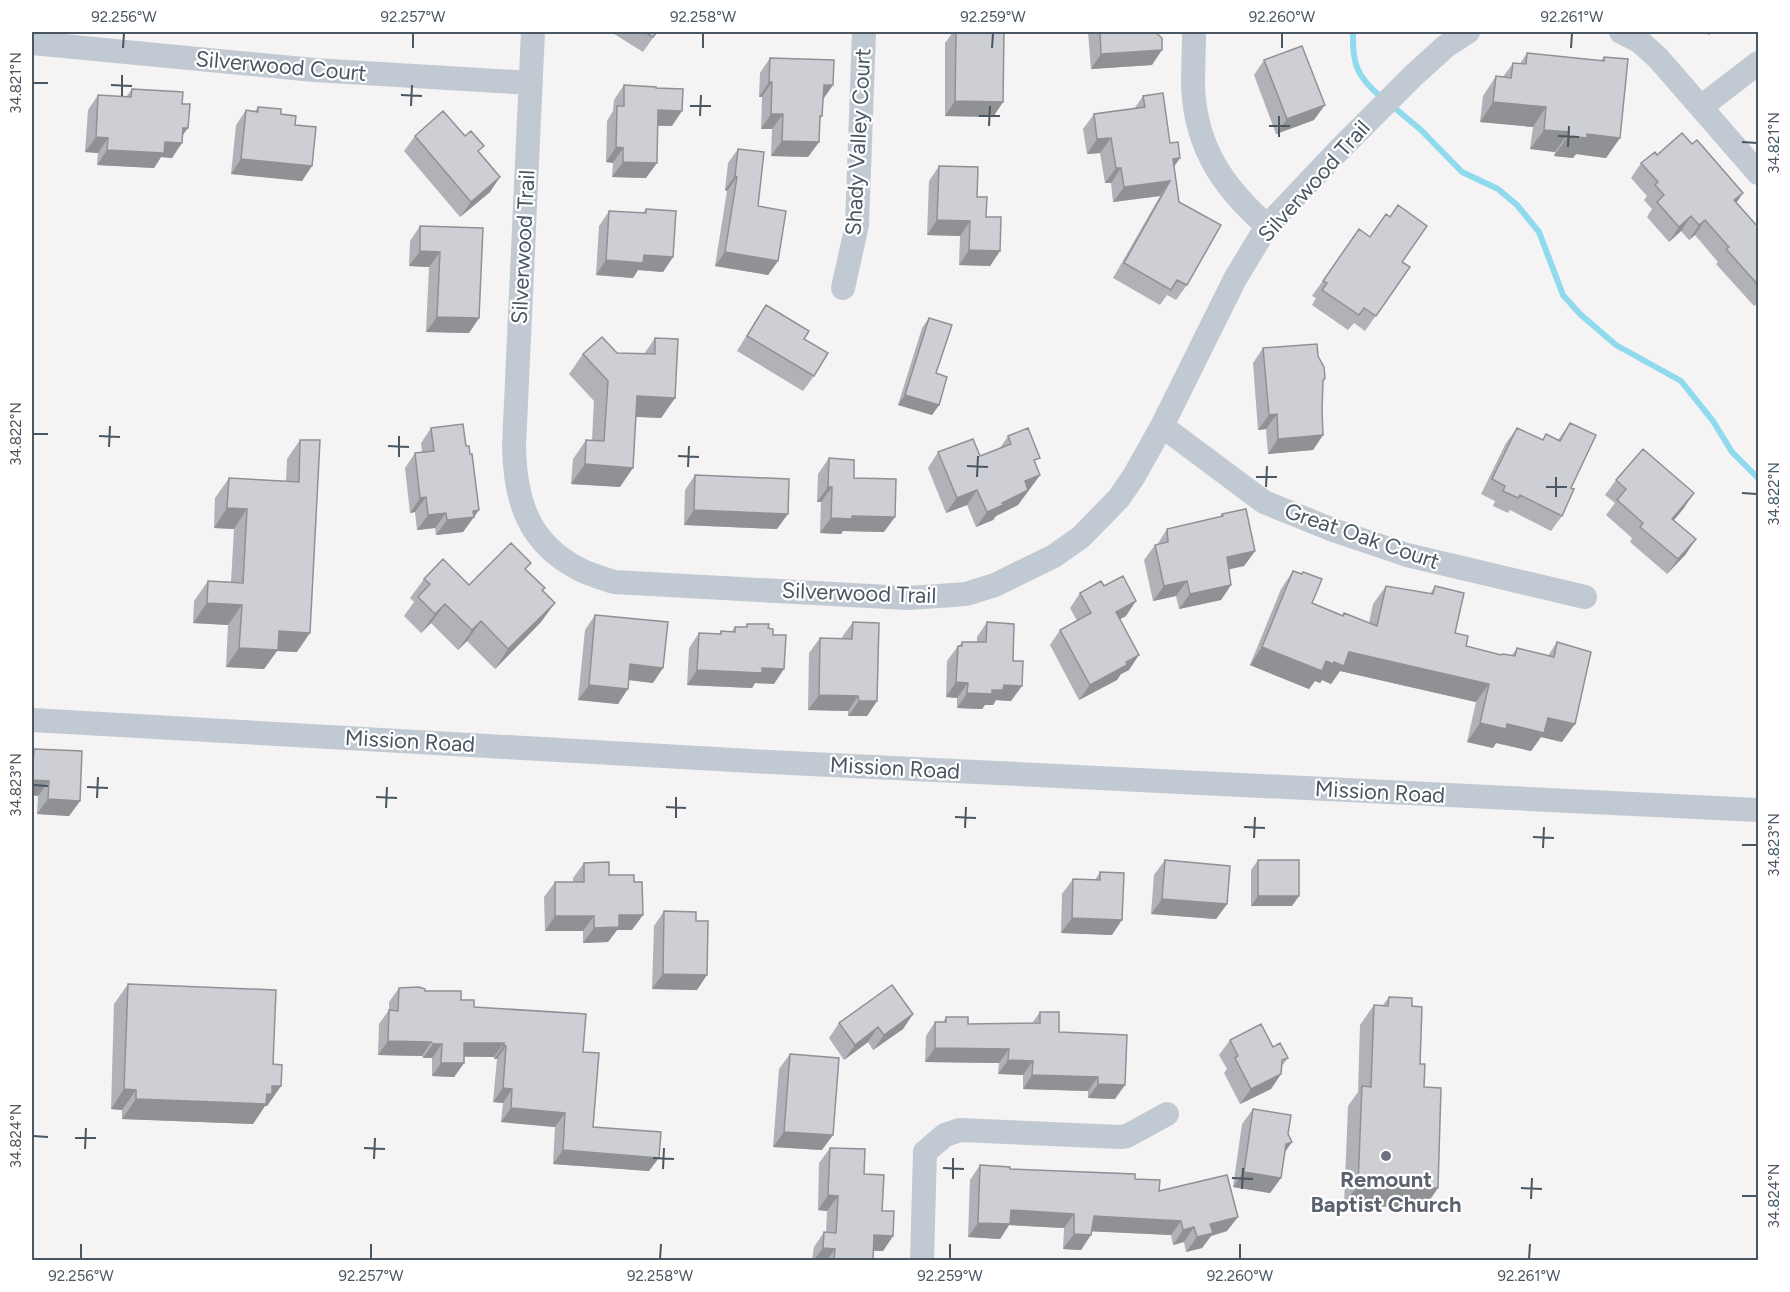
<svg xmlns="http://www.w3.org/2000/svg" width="1790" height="1292" font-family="Figtree,sans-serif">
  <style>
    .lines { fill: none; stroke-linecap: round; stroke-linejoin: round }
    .stream { stroke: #90daee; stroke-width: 6 }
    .minor { stroke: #c1cad2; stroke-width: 24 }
    .wall { fill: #b0b2b7 }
    .shaded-wall { fill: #909195 }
    .building { fill: #cdcfd5; stroke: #909195; stroke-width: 1.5 }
    .ticks { fill: none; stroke: #4a5661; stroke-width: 2 }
    .worship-dot { fill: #6b7280; stroke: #fff; stroke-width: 2 }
    .labels { text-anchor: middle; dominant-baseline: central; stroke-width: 4.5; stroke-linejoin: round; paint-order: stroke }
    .street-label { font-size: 22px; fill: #4a5661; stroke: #fff }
    .worship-label { font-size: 22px; font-weight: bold; fill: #5b616d; stroke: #fff }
    .neatline { fill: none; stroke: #4a5661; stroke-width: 2 }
    .ticks-label { font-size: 15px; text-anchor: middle; fill: #4a5661 }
  </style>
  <rect width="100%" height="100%" fill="#f5f3f3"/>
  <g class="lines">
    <path class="stream" d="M1353,32c-1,32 4,45 29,66
      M1390,104l31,26 41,42 36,17 19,16 22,27 24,63 17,19 36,31 65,36 32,40 19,31 26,26"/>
    <path class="minor" d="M533,32l-19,414c1,54 14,97 65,123 11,6 24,9 35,13l292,16 33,-2 27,-2 29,-9 59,-29 27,-19 38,-39 15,-22 28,-50 73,-147 32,-53 72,-76 75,-75 32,-29 22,-14
      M1194,32c0,18 -1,37 -1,55 3,61 30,100 74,139
      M1621,32l18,9 19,17 100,115
      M32,43l282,27 217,13
      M1701,107l57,-44
      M843,288l14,-63 7,-193
      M1162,426l102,76 69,28 74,25 178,42
      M32,720l737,42 989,48
      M922,1260l3,-108 20,-17 15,-5 160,7 7,-1 40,-22"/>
  </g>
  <path class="wall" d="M611,32h46l-14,20z
    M953,32h51l-1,70 -10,15 -48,-1v-73z
    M1088,32h67l-3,33 -61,4z
    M1704,32h9l-4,3z
    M1527,53l74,7 3,-3 16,81 -14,20 -30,-4 -3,4 -19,-2 1,-4 -25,-3 3,-22 -53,-5 3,-26 13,-20 7,1 10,-14 7,1z
    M770,58l63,27 -10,15 -1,16 -2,3 -1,23 -11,15 -37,-1 1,-27h-11l1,-32h-3l1,-24z
    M1264,60l50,60 -38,14 -22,-59z
    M624,85l48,41h-14l-12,52 -34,-1 1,-14 -7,-1 1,-41 6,-10 1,-11z
    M132,89l50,15v33l-10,21 -11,-1 -7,11 -57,-3 1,-12 -13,-1 3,-42 10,-15 28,2z
    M1143,96l37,62 -6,9 13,118 -11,15 -9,-5 -7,10 -47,-27 47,-82 -47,6 -2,-19h-6l-5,-30 -13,1 -4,-25 11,-15 40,-5z
    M258,107l23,7 14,11 7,56 -71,-7 5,-49 10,-15 9,1z
    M415,136l65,17 10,39 -30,25 -56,-66z
    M738,149l20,57 20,55 -10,14 -53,-9 12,-75 -2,-1 3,-27z
    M1657,155l79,47 22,25v77v-1l-4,3 -38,-42 2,-2 -23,-27 -6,5 -8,-9 -12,11 -22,-25 5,-8 -8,-9 3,-4 -16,-18 10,-15z
    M939,166l38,31 23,54 -10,15 -31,-1 1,-29 -33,-1 2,-54z
    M646,209l27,48 -10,15 -25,-2 -5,8 -37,-3 3,-49 10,-15 34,2z
    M420,226l63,2 -4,90 -10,15 -43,-1 3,-65 -20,-1 1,-25z
    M1359,229l51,38 -45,64 -11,-8 -6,7 -36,-25 4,-7 -4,-2z
    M766,305l38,34 10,37 -11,15 -66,-40 19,-31z
    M929,318l10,87 -7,10 -34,-10 24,-77z
    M655,338l20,60 -14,20 -25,-1 -16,70 -49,-3 2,-25 13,-19h6l2,-39 -25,-27 14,-20 34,-1 27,1z
    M1263,348l55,8 5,25 -1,29 1,25 -10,15 -45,4 -2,-25 -8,1 -5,-67z
    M1570,423l1,65 -9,28 -11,15 -41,-21 -2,3 -15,-7 2,-5 -14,-7 25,-51 11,-15 25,12 4,-6 12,6z
    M431,428l35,18 13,64 -16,22 -27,3 -1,-7 -18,2 -2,-18 -5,1 -5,-45 10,-15 7,-1 -1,-9z
    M1008,436l27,28 5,11 -22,30 -22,11 -3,4 -17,7 -9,-22 -21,8 -18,-45 10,-16 42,4 20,-8z
    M300,440l-3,212 -20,-1 -13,18 -38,-2 2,-42 -35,-2 1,-22 14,-20 23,1 3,-53 -20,-1 1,-30 14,-20 57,3 1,-22z
    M829,458l25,20 30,54 -41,-1 -2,3 -21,-1 1,-31h-4l1,-28z
    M695,475l82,54 -93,-4 1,-35z
    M1616,480l68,28 -10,12 12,34 -19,20 -37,-32 2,-4 -26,-23 9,-12 -10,-8z
    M1222,514l33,37 -11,15 -15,3 2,16 -10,15 -42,9 -3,-13 -23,5 -9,-41 11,-15h2l10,-16 53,-12z
    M527,570l18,18 -2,3 -2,31 -46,47 -28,-28 -9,9 -27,-27 -10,10 -17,-17 10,-14 -4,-4 14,-19 45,6z
    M1293,571l9,3 1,-2 9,31 30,13 2,-3 25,10 4,-19 13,-18 44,8 5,-8 20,47 11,13 35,9h11l5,-7 31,8 9,-14 5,100 -21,-5 -10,14 -35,-8 -3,5 -26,-6 9,-40 -136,-31 -9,13 -9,-4 -2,3 -5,-2 -6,8 -59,-24 31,-76z
    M1104,586l22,30 -6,3 9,51 -8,4 -4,6 -38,20 -29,-55 10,-15 17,-9 -7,-13 10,-15z
    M595,615l58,68 -24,-3 -11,24 -40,-4 7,-70z
    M853,622l24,79 -10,15h-19v-5l-40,-1 1,-57 11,-15 22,1v-2z
    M987,622l24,79 -15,-1 -3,5h-8l-3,4 -25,-1v-10l-11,-1 1,-36 11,-15h1l3,-4h15v-5z
    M747,624l21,4 6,56 -19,-1 -3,5 -65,-3 2,-37 10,-15 20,1 2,-3h11l3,-4h10z
    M34,749l46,52 -11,15 -32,-2 1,-18 -6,-1v-42z
    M1165,860l62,44 -11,15 -65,-5 3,-39z
    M1258,860l34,46h-41v-36z
    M584,863l25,12 23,55h-15l-9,12 -25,1v-12h-38l-1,-34 11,-15h18v-4z
    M1100,872l12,63 -51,-2 1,-39 11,-15 22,1z
    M664,911l33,79 -45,-1 2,-63z
    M128,984l145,80 8,22 -14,20h-2l-12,18 -131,-5v-9l-11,-1 3,-105z
    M399,988l26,3 36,9 13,7 109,45 10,75 56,44 -96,-7 2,-37 -54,-5 2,-19 -10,-1 4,-43h-3v-2h-30v6l-10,14 -22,-1v-18h-9l-1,-2 -44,-1 1,-31 10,-14v-8z
    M1389,997l23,9 26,182 -14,20 -80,-3 4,-99 10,-14 2,-67 14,-20h9z
    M1040,1012l19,20 68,3 -12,64 -27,-1v-7l-65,-2v-14l-25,-1 1,-11 -74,-1 1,-26 9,-14h8l3,-5 22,7 64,-1z
    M913,1014l-10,15 -30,21 -5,-8 -24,18 -15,-22 10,-15z
    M1230,1040l43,7 15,11 -6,8 -1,8 -10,15 -31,15 -16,-31 3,-4 -8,-14z
    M790,1054l32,96 -49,-3 6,-78z
    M1253,1109l35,25 4,8 -7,10 -4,26 -11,15 -37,-6 9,-63z
    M830,1148l34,26 18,37 11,25 -10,15h-9l-1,9h-61l2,-13 10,-15h2l1,-21 -9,-1 1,-47z
    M980,1165l30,4 125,10 24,12 68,40 -16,5 -9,12 -16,4 -2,-10 -11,3 -2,-10 -79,-4 -11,19 -18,-1 1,-21 -55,-3 -9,14 -32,-2 2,-57z"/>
  <path class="shaded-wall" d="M792,32h18l-1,1h-19z
    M1162,50l-10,15 -61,4 10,-15z
    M769,82h3l-10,15h-3z
    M824,85h9l-11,15z
    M955,101l48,1 -10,15 -48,-1z
    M1493,102l53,5 -13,20 -53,-5z
    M1325,105l-11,15 -38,14 11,-15z
    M658,110l24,1 -10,15 -24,-1z
    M771,114h12l-11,15h-11z
    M183,128h5l-10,14 4,1 -10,15 -11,-1 -7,11 -57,-3 10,-15 58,-8z
    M1544,130l25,2 -14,20 -25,-3z
    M1587,134l33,4 -14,20 -30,-4 -3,4 -19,-2 14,-20z
    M96,137l12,1 -10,15 -13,-1z
    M1111,138l-11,15 -13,1 10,-15z
    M782,141l37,1 -11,15 -37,-1z
    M616,147l7,1 -10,15 -7,-1z
    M1180,158l-11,15 4,-14z
    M241,159l71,7 -10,15 -71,-7z
    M623,162l34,1 -11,15 -34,-1z
    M1116,168h5l-10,15h-6z
    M735,176l2,1 -10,14 -2,-1z
    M500,177l-10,15 -30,25 11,-15z
    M1170,181l-10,15 -47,6 11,-15z
    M1743,193l-10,15 1,-8z
    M1691,216l-10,15 -12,11 10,-15z
    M937,220l33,1 -10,15 -33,-1z
    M1705,220l-10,15 -6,5 10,-15z
    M969,250l31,1 -10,15 -31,-1z
    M420,251l20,1 -11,15 -20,-1z
    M725,252l53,9 -10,14 -53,-9z
    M644,255l29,2 -10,15 -25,-2 -5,8 -37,-3 10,-15z
    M437,317l42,1 -10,15 -43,-1z
    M905,395l34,10 -7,10 -34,-10z
    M637,396l38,2 -14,20 -38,-2z
    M1277,414l-11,15 -8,1 11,-15z
    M1323,435l-10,15 -45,4 10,-15z
    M585,464l48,4 -13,19 -49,-3z
    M1040,475l-22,30 -22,11 -3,4 -17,7 11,-15 38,-31z
    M828,487h4l-11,15h-4z
    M977,490l-10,15 -21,8 11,-15z
    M1694,493l-10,15 -22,26 10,-15z
    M426,497l-11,15 -5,1 10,-15z
    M227,508l20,1 -13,20 -20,-1z
    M479,510l-16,22 -27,3 11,-15 26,-9z
    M694,510l94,4 -11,15 -93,-4z
    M446,513l-11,15 -18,2 11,-15z
    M852,516l43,1 -11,15 -41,-1 -2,3 -21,-1 11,-15z
    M1696,539l-10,15 -19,20 11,-15z
    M1255,551l-11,15 -27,6 10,-15z
    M1187,581l-11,15 -23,5 11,-15z
    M1231,585l-10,15 -42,9 11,-15z
    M1136,601l-10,15 -21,11 11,-15z
    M207,603l35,2 -14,20 -35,-2z
    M555,603l-14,19 -46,47 13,-20z
    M445,604l-14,19 -10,10 14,-19z
    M481,621l-14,20 -9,9 14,-20z
    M279,631l31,2 -13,19 -20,-1 -13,18 -38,-2 13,-19z
    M1262,647l64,14 8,1 15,-10 140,32 -13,18 -136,-31 -9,13 -9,-4 -2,3 -5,-2 -6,8 -59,-24z
    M1139,655l-10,15 -8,4 -4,6 -38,20 11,-15z
    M630,664l33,4 -10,15 -33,-4z
    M762,668l22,1 -10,15 -19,-1 -3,5 -65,-3 10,-15z
    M956,682l12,1 -11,15 -11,-1z
    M589,685l39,4 -10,15 -40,-4z
    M1004,685l18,1 -11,15 -15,-1 -3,5h-8l-3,4 -25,-1 10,-15 25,-3z
    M819,695l39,1 -10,15 -40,-1z
    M859,701h18l-10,15h-19z
    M1548,718l27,6 -13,18 -21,-5 -10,14 -35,-8 -3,5 -26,-6 13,-19 27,1z
    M32,780l17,1 -11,15 -6,-1z
    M48,799l32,2 -11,15 -32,-2z
    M1258,896h41l-7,10h-41z
    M1162,899l65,5 -11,15 -65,-5z
    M619,915h24l-11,15h-15l-9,12 -25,1 11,-15z
    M555,916h39l-11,15h-38z
    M1072,918l50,2 -10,15 -51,-2z
    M663,974l44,1 -10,15 -45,-1z
    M913,1014l-10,15 -30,21 11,-15z
    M878,1027l-10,15 -24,18 11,-15z
    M388,1041l43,1 -9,14 -44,-1z
    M464,1043h40l-10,14 -39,-1z
    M433,1044h9l-10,14h-9z
    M504,1045l2,1 -9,13h-3z
    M935,1048l74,1 -10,14 -74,-1z
    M1008,1060l25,1 -10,14 -25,-1z
    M441,1063h23l-10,14 -22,-1z
    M1281,1074l-10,15 -31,15 11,-15z
    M1032,1075l66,2 -10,14 -65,-2z
    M1098,1084l27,1 -10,14 -27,-1z
    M272,1086h9l-14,20h-2l-12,18 -131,-5 14,-20z
    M503,1088l9,1 -9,14 -10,-1z
    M124,1089l12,1 -14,20 -11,-1z
    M511,1108l54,5 -10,14 -54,-5z
    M784,1132l49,3 -11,15 -49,-3z
    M1292,1142l-11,15 5,-13z
    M563,1150l96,8 -10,13 -96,-7z
    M1244,1172l37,6 -11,15 -37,-6z
    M1358,1185l80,3 -14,20 -80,-3z
    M828,1195l10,1 -11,15 -9,-1z
    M1011,1210l63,4 -10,14 -55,-3 -9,14 -32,-2 10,-14z
    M1094,1216l87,5 -10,14 -88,-4z
    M1238,1217l-11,14 -16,5 -9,12 -16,4 11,-15 13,-13z
    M1194,1227l-10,15 -11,3 10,-15z
    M1074,1234l17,1 -10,15 -18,-1z
    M874,1235l19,1 -10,15 -19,-1z
    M823,1248l12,1 -8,11h-13z"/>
  <path class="building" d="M644,32h13l-4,5z
    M956,32h48l-1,70 -48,-1z
    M1100,32h55l7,6v12l-61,4z
    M1302,46l23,59 -38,14 -23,-59z
    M1527,53l77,8v-4l24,2 -8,79 -33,-4v4l-19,-2 1,-4 -25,-2 2,-23 -53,-5 3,-26 15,2 2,-15 13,1z
    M770,58l64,2 -1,25h-9l-2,31h-2l-1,26 -37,-1 1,-27h-12l1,-32h-3z
    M624,85l32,2v1l27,1 -1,22 -24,-1 -1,53 -34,-1v-14l-7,-1 1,-41h7z
    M132,89l51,3 -1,12h8l-2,24h-5l-1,15 -17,-1 -1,11 -57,-3 1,-12 -12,-1 2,-42 33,2z
    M1163,93l7,50 8,-1 2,16 -7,1 6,43 42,23 -34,60 -10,-5 -6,10 -47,-27 46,-82 -46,6 -3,-19h-5l-5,-30 -14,1 -3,-25 51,-7 -2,-11z
    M258,107l23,2v5l15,2 -1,9 21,2 -4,39 -71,-7 5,-49 12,2z
    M443,111l22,25 6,-5 13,15 -6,5 22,26 -29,25 -56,-66z
    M1682,133l10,11 5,-4 46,53 -9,7 24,27v58l-32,-36 3,-2 -24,-27 -6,5 -8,-9 -12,11 -22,-25 7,-7 -9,-10 3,-3 -17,-19 14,-11 2,3z
    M738,149l26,3 -6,54 28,5 -8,50 -53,-9 12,-75 -2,-1z
    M939,166l39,1 -1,30h10l-1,20h15l-1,34 -31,-1 1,-29 -33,-1z
    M1398,205l29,21 -25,36 8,5 -34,49 -12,-8 -5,7 -37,-25 5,-7 -4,-2 36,-52 11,8 16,-23 4,3z
    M646,209l30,2 -3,46 -29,-2 -1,8 -37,-3 3,-49 37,2z
    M420,226l63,2 -4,90 -42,-1 3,-65 -20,-1z
    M766,305l43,26 -5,8 24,14 -14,23 -67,-40z
    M929,318l23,7 -16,48 11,4 -8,28 -34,-10z
    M602,337l15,16 38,1v-16l23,1 -3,59 -38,-2 -4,72 -48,-4 1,-24 18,1 4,-60 -25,-27z
    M1317,344l1,12 6,11 1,11 -2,3 -1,29 1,25 -45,4 -1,-25 -8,1 -6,-67z
    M1570,423l26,12 -25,53 3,1 -12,27 -42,-21 -2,3 -15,-7 2,-5 -13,-7 25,-51 26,12 3,-6 14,7z
    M463,424l3,22h3l1,8h2l7,56 -6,1 1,6 -27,3 -1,-7 -18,2 -2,-18 -6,1 -5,-45 19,-2 -3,-23z
    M1028,428l12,30 -6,2 6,15 -15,6 3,9 -26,13 1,2 -16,7 -10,-22 -20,8 -19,-46 35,-13 7,17 31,-12 -3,-8z
    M300,440h20l-10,193 -31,-2 -1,19 -39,-2 3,-43 -35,-2 1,-22 35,2 4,-74 -20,-1 2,-30 70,4z
    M1643,449l51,44 -22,26 24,20 -18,20 -38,-32 3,-4 -26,-23 9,-11 -10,-9z
    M829,458l25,2v18l42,1 -1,38 -43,-1v3l-21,-1 1,-31h-4z
    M695,475l94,4 -1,35 -94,-4z
    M1246,509l9,42 -28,6 4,28 -41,9 -3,-13 -23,5 -9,-41 13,-3 -1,-13 56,-13 -1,-2z
    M511,543l20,20 -6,6 20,19 -3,2 13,13 -47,46 -27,-28 -9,9 -27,-26 -10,10 -17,-17 12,-13 -6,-5 19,-20 26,26z
    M1293,571l9,3 1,-2 19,7 -10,24 31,13 1,-3 33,13 9,-40 47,8 2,-8 29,7 -9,40 13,3 -2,10 35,9 2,-1 12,2 2,-8 37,9 3,-15 34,10 -16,72 -27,-6 -4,15 -37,-9 -1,5 -26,-6 9,-39 -140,-32 -5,14 -10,-4 -1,2 -7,-3 -4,10 -60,-24z
    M1123,576l13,25 -20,11 23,43 -13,7 1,3 -37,20 -30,-55 31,-17 -11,-20 21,-12 3,5z
    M595,615l73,7 -5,46 -33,-4 -2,25 -39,-4z
    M853,622l26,1 -2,78h-18l-1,-5 -39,-1 1,-57 32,1z
    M987,622l27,2 -1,37h10l-1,25 -18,-1 -1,5h-11v4l-25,-1 1,-10 -12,-1 2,-36h4v-4h24z
    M747,624h22l-1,4 5,1v6h13l-2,34 -22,-1v5l-65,-3 2,-37 22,1v-3l14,1v-5h12z
    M34,749l48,2 -2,50 -32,-2 1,-18 -17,-1z
    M1165,860l65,6 -3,38 -65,-5z
    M1258,860h41v36h-41z
    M609,862v13h25v7h8l1,33h-24v12l-25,1v-12h-39v-34h29v-19z
    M1100,872l24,1 -2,47 -50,-2 1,-39 27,1z
    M664,911l32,1v9h12l-1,54 -44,-1z
    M128,984l148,6 -3,74 9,1 -1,21h-9v8h-5l-1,10 -130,-5v-9l-12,-1z
    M892,985l21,29 -29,21 -6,-8 -23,18 -16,-22z
    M419,987l6,2v2h36v9h13v7l112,7 -3,38 16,1 -6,74 68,5 -2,26 -96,-8 2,-37 -54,-5 1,-19 -9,-1 3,-42 -2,-1v-2h-40v20h-23l1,-19h-9l-2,-2 -43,-1 1,-31 9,1 1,-23z
    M1389,997l23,1v8l10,1 -2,57h5l-1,23 17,1 -3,100 -80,-3 4,-99 9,1 3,-82 14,1z
    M1040,1012h19v20l68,3 -2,50 -27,-1v-7l-66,-2 1,-14 -25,-1 1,-11 -74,-1v-26h11v-5h22v7l72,-1z
    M1261,1024l12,23 7,-4 8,15 -6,2 -1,14 -30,15 -16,-31 3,-2 -8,-16z
    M790,1054l49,4 -6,77 -49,-3z
    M1253,1109l38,6 -3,19 4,8 -6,2 -5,34 -37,-6z
    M830,1148l35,1 -1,25 20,1 -2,36h12l-1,25 -19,-1 -1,25h-39l1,-11 -12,-1 1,-16 12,1 2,-37 -10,-1z
    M980,1165l30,2v2l125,5v5l25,1 -1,11 68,-16 11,42 -28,7 3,9 -16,4 -3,-10 -11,3 -2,-9 -87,-5 -3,19 -17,-1v-20l-63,-4 -1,14 -32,-1z"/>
  <path class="ticks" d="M123,48l1,-15M413,48v-15M703,48v-15M992,48l1,-15M1282,48v-15M1571,48l1,-15M33,83h15M111,85l21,1M401,95l21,1M122,96v-21M411,106l1,-21M690,106h21M700,116l1,-21M979,116h21M989,126l1,-20M1269,126h21M1558,136l21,1M1279,137v-21M1742,142l15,1M1568,147l1,-21M33,434h15M99,436l21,1M388,446l21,1M109,447l1,-21M678,456l21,1M399,457v-21M967,466l21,1M688,467l1,-21M977,477l1,-21M1256,477h21M1266,487l1,-21M1546,487h21M1742,493l15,1M1556,497v-20M33,785l15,1M87,787l21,1M376,797l21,1M97,798l1,-21M666,807l20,1M386,808l1,-21M955,817l21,1M676,818v-21M1244,827l21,1M965,828l1,-21M1533,837l21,1M1254,838l1,-21M1742,845h15M1543,848l1,-21M33,1136l15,1M75,1138h21M364,1148l21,1M85,1149l1,-21M653,1158l21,1M374,1159l1,-21M943,1168l21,1M663,1169l1,-21M1232,1178l21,1M953,1179v-21M1521,1188l21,1M1242,1189l1,-21M1742,1196h15M1531,1199l1,-21M81,1259v-15M371,1259v-15M660,1259l1,-15M950,1259v-15M1240,1259v-15M1529,1259l1,-15"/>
  <circle class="worship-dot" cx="1386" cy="1156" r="6"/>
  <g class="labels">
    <g class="street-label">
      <text transform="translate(281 66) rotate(5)">Silverwood Court</text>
      <text transform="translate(858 142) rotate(-87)">Shady Valley Court</text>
      <text transform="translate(1314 181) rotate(-48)">Silverwood Trail</text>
      <text transform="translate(523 247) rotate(-87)">Silverwood Trail</text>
      <text transform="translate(1362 536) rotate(19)">Great Oak Court</text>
      <text transform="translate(859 593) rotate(2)">Silverwood Trail</text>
      <text transform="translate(410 741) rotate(3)">Mission Road</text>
      <text transform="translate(895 768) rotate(3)">Mission Road</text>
      <text transform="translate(1380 792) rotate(3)">Mission Road</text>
    </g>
    <g class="worship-label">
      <text x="1386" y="1179">Remount<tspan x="1386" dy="25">Baptist Church</tspan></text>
    </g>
  </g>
  <rect width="1790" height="1292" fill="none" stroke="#ffffff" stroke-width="66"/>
  <rect x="33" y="33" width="1724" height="1226" class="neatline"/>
  <g class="ticks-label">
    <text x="124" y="22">92.256°W</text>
    <text x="413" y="22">92.257°W</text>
    <text x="703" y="22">92.258°W</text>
    <text x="993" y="22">92.259°W</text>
    <text x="1282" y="22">92.260°W</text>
    <text x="1572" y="22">92.261°W</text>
    <text transform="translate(16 83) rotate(-90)" y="5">34.821°N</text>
    <text transform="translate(1774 143) rotate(-90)" y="5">34.821°N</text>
    <text transform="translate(16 434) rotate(-90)" y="5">34.822°N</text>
    <text transform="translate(1774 494) rotate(-90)" y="5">34.822°N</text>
    <text transform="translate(16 785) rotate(-90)" y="5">34.823°N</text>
    <text transform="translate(1774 845) rotate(-90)" y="5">34.823°N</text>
    <text transform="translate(16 1136) rotate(-90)" y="5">34.824°N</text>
    <text transform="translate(1774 1196) rotate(-90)" y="5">34.824°N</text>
    <text x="81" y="1281">92.256°W</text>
    <text x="371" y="1281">92.257°W</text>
    <text x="660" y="1281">92.258°W</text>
    <text x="950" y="1281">92.259°W</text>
    <text x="1240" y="1281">92.260°W</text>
    <text x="1529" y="1281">92.261°W</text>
  </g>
</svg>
